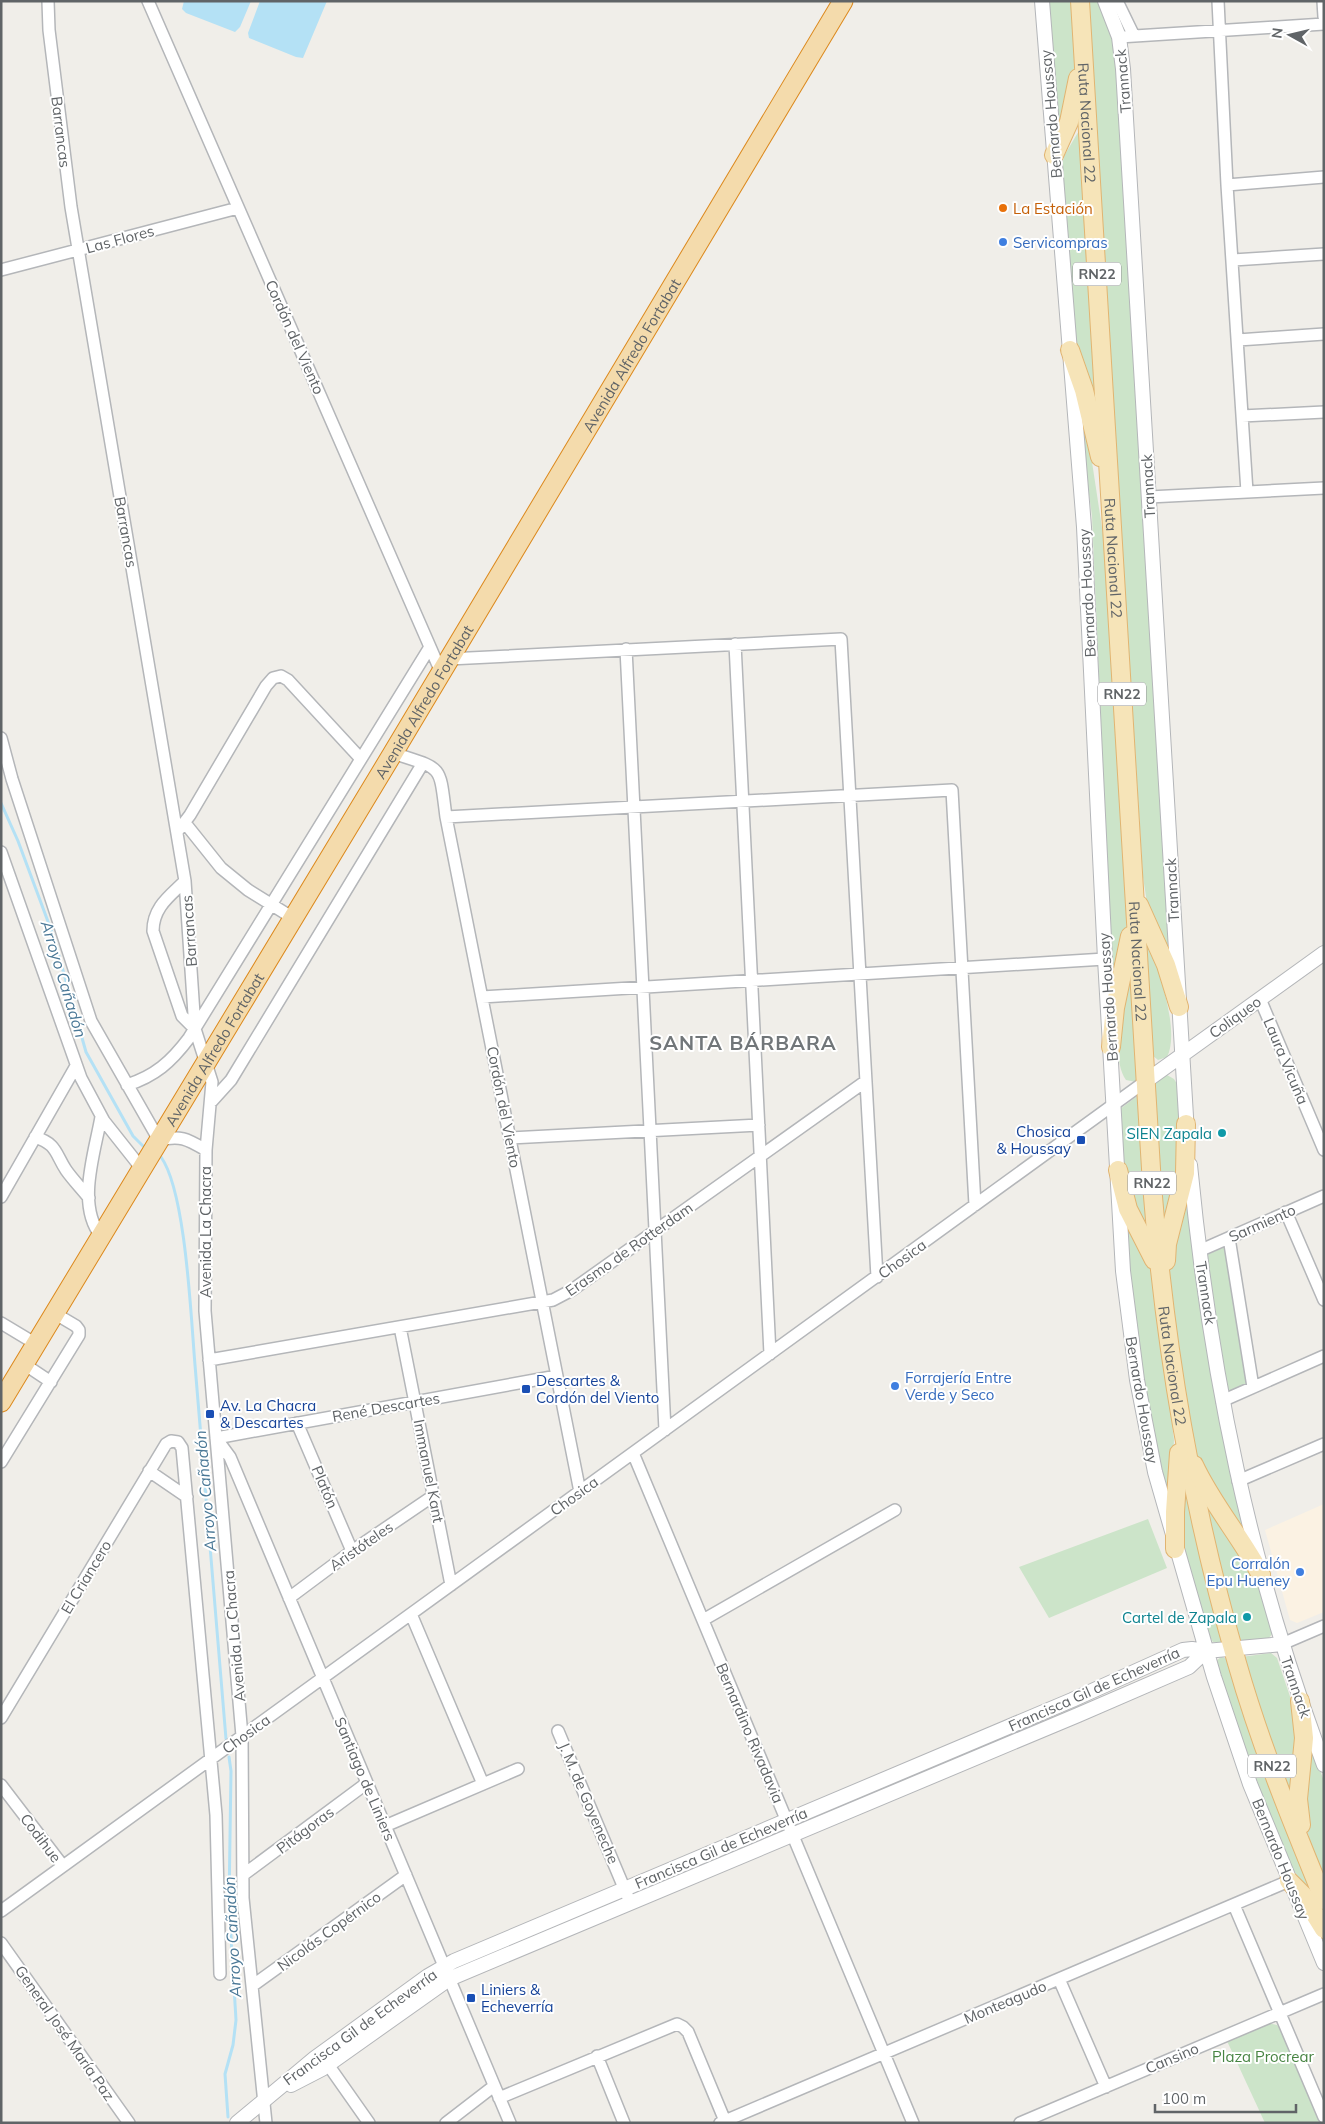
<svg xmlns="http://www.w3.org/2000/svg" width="1325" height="2124" font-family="Mulish,sans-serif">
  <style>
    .commercial { fill: #fbf2e3 }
    .green { fill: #cce4c9 }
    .water { fill: #b4e1f5 }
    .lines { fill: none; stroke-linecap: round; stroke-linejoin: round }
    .stream { stroke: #b4e1f5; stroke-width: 3 }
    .minor-casing { stroke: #b4b6b9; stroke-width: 14 }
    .tertiary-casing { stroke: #b4b6b9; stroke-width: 16 }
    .primary-casing { stroke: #e1b471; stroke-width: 20 }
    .trunk-casing { stroke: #dc891d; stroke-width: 21 }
    .minor { stroke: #fff; stroke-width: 11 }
    .tertiary { stroke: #fff; stroke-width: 14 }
    .primary { stroke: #f6e4b8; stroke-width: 18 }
    .trunk { stroke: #f4dbac; stroke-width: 19 }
    .food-dot { fill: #e8710a; stroke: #fff; stroke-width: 2 }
    .shop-dot { fill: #3f7fe0; stroke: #fff; stroke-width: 2 }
    .culture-dot { fill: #0f9aa8; stroke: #fff; stroke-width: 2 }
    .transit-dot { fill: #1a4fb4; stroke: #fff; stroke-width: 2 }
    .labels { text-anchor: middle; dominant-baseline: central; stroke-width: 4; stroke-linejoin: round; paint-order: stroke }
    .shield { fill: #fff; stroke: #909295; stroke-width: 1 }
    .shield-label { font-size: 14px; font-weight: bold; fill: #606467 }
    .street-label { font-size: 15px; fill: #606467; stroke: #fff }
    .food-label { font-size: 15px; fill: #c56008; stroke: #fff; text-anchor: start }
    .shop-label { font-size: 15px; fill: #366cbe; stroke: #fff; text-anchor: start }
    .transit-label { font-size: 15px; fill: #164399; stroke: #fff; text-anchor: start }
    .culture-label { font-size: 15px; fill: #0d838f; stroke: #fff; text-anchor: end }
    .park-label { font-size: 15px; fill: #478442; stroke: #fff }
    .water-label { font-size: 16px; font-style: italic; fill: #4a7896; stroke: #fff }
    .district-label { font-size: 20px; font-weight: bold; letter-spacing: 1px; fill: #717679; stroke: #fff }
  </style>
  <rect width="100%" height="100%" fill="#f0eee9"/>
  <path class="commercial" d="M1324,1504v108l-27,11 -7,-3 -25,-90z"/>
  <path class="green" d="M1046,1h29l-1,78 -16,58z
    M1088,1h13l13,37 57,918 -24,-53 -4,-26z
    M1083,124l18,320 -27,-112 -13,-163 3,-13z
    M1082,396l22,145 23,366 -1,29 -13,61 -21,-481 -10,-73z
    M1142,925c11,29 40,103 25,132l-9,3 -6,-5z
    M1132,946l8,131 -4,5 -10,-2c-19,-26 1,-103 6,-134z
    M1167,1075l7,4 3,5 5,69 -19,99 -9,-169z
    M1140,1094l13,157 -29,-70 -4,-72z
    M1188,1178c13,124 30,244 60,365l-41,-60 -15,-37 -22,-162v-32z
    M1125,1210l27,55 22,175 -4,73 -20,-86 -20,-144z
    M1224,1247l23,137 -19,9 -21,-138z
    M1182,1464l42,178h-11l-3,-5 -30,-102z
    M1202,1490l55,85 16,58 -5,6 -26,3 -6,-3z
    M1148,1519l19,49 -118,50 -30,-51z
    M1271,1653l6,5 21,62 -3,92 -54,-155z
    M1221,1657l7,2 30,86 66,169 -34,-49 -43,-102 -31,-102z
    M1308,1738l16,43v97l-14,-36 -6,-25z
    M1268,2023l9,2 4,5 39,93h-55l-38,-82z"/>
  <path class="water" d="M184,1h67l-11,26 -5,5 -49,-19 -4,-4z
    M260,1h67l-24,57 -7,-1 -47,-19 -1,-5z"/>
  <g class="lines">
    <path class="stream" d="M1,803l17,38 35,94 33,117 47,84 10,10
      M161,1157c25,35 30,162 34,208 10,125 21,249 31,374
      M228,2117l-3,-43 8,-29 3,-25 -7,-117 2,-132 -2,-14"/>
    <g class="minor-casing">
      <path id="minor" d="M48,1l1,29 22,177 114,674 10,148 17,53 -6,68 -1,161 37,425 1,162 23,225
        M148,1l293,671
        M1117,1l17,35
        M1218,1l9,184 20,307
        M1323,1l1,16
        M1119,37l205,-13
        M1227,185l97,-8
        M1233,260l91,-6
        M1,270l237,-62
        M1238,340l86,-6
        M1242,416l82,-4
        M1149,497l175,-9
        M735,644l35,710
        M626,649l39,781
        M449,659l392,-20 36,638
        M1,738l11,41 79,242 68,119c22,-5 28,-1 47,10
        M393,753c51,17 46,10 53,64l134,675
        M446,817l506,-27 23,415
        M185,823l36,45 27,22 45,28
        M177,832l13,-17 76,-129 7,-8 8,-2 7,4 73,79
        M1,852l80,226 23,43 38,48
        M185,881c-15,15 -32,26 -32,50l29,85 13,13
        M482,997l623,-38
        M1260,999l64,151
        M127,1085c28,-9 44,-23 62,-47l241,-391
        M212,1101l19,-21 192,-317
        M35,1137c22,7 20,16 31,33 7,10 16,19 23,28
        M510,1138l249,-13
        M1,1197l75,-131
        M1286,1212l38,88
        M101,1236c-25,-31 -6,-84 0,-119
        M1229,1238l24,149
        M1199,1251l125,-55
        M1,1323l35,21
        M400,1327l51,258
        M209,1360l344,-60 19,-10 294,-209
        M24,1364l27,18
        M1222,1401l102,-45
        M297,1423l55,128
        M216,1438l14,19 280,666
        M216,1438l341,-62
        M633,1453l280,670
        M1,1462l78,-127v-5l-3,-4 -22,-13
        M149,1471l38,26
        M1238,1481l86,-37
        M289,1598l63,-47 81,-55
        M411,1614l72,170
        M703,1620l192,-110
        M1282,1644l42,-18
        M1,1718l165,-274 5,-3 7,1 4,6 34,367 4,159
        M558,1731l72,171
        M1,1785l62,81
        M385,1826l133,-57
        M243,1875l124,-92
        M1234,1905l90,212
        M1,1911l1145,-830
        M1,1943l128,180
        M1059,1979l47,108
        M252,1986l154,-111
        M597,2056l27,67
        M324,2059l45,64
        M499,2098l178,-74 6,3 5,5 37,89
        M446,2123l48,-37
        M720,2123l569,-242
        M1020,2123l304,-129"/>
    </g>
    <g class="tertiary-casing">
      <path id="tertiary" d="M1042,1l42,526 21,432 18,312 14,109 18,92 59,205 36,107 74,179
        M1105,1l14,36 4,32 64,1064
        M1146,1081l178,-128
        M1190,1165c20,209 60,403 134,600
        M291,2085l31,-16 127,-90 629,-264 111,-48 17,-16
        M237,2123l78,-65 113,-82 26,-15 618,-261 111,-50 9,-1 14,2 76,-7"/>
    </g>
    <g class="primary-casing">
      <g id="primary">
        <path id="s1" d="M1080,1l72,1184c13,165 39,318 85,478 23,81 55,159 87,237"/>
        <path d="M1054,155l15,-33 9,-44"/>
        <path d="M1070,350l14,40 16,67"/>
        <path d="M1139,905l27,60 13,42"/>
        <path d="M1111,1047l4,-39 15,-72"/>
        <path d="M1118,1170l10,39 26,51"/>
        <path d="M1166,1261l1,-17 18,-71 1,-49"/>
        <path d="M1194,1465c18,39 47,72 67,110"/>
        <path d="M1175,1549v-37l4,-59"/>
        <path d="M1300,1701l4,37 -6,61 3,26"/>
        <path d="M1289,1881l14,14 21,34"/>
      </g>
    </g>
    <g class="trunk-casing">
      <g id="trunk">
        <path id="s2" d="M1,1402l392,-649 450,-752"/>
      </g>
    </g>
    <use href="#minor" class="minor"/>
    <use href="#tertiary" class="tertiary"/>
    <use href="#primary" class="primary"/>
    <use href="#trunk" class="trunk"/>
  </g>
  <circle class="food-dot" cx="1003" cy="208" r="5"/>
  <g class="shop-dot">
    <circle cx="1003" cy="242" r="5"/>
    <circle cx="895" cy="1386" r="5"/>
    <circle cx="1300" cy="1572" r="5"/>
  </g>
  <g class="culture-dot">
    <circle cx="1222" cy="1133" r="5"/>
    <circle cx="1247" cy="1617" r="5"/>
  </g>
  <g class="transit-dot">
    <rect x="1076" y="1135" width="10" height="10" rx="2.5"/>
    <rect x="521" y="1384" width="10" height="10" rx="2.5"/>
    <rect x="205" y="1409" width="10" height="10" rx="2.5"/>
    <rect x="466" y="1993" width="10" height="10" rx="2.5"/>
  </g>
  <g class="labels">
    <g class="shield">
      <rect x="1073" y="262.5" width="48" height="23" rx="4"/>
      <rect x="1098" y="682.5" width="48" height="23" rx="4"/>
      <rect x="1128" y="1171.5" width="48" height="23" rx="4"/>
      <rect x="1248" y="1754.5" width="48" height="23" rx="4"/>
    </g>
    <g class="shield-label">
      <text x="1097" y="274">RN22</text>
      <text x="1122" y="694">RN22</text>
      <text x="1152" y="1183">RN22</text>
      <text x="1272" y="1766">RN22</text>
    </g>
    <g class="street-label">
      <text transform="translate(1123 81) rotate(-95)">Trannack</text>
      <text transform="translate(1051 114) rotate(-95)">Bernardo Houssay</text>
      <text stroke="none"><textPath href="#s1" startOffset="122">Ruta Nacional 22</textPath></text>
      <text transform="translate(61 132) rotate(83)">Barrancas</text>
      <text transform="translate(120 239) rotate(-15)">Las Flores</text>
      <text transform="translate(295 337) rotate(66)">Cordón del Viento</text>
      <text stroke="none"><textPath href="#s2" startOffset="1222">Avenida Alfredo Fortabat</textPath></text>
      <text transform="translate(1148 486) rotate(-93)">Trannack</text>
      <text transform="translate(126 532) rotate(80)">Barrancas</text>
      <text stroke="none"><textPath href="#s1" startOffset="558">Ruta Nacional 22</textPath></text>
      <text transform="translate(1087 593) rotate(-93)">Bernardo Houssay</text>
      <text stroke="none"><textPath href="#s2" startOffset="818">Avenida Alfredo Fortabat</textPath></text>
      <text transform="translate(1172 890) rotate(-93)">Trannack</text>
      <text transform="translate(189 931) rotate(-94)">Barrancas</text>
      <text stroke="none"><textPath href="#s1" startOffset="962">Ruta Nacional 22</textPath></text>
      <text transform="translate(1108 997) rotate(-94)">Bernardo Houssay</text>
      <text transform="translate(1235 1017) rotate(-36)">Coliqueo</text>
      <text stroke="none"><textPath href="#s2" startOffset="412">Avenida Alfredo Fortabat</textPath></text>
      <text transform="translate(1286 1061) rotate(67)">Laura Vicuña</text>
      <text transform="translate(504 1107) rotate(79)">Cordón del Viento</text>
      <text transform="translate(1262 1223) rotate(-24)">Sarmiento</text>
      <text transform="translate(205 1232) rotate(-90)">Avenida La Chacra</text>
      <text transform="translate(629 1249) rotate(-35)">Erasmo de Rotterdam</text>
      <text transform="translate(902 1259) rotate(-36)">Chosica</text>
      <text transform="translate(1206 1293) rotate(81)">Trannack</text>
      <text stroke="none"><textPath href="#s1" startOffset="1368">Ruta Nacional 22</textPath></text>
      <text transform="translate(1142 1400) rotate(80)">Bernardo Houssay</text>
      <text transform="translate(386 1407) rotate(-10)">René Descartes</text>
      <text transform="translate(429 1471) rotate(79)">Immanuel Kant</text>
      <text transform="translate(325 1487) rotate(67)">Platón</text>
      <text transform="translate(574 1496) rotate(-36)">Chosica</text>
      <text transform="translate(361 1546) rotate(-35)">Aristóteles</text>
      <text transform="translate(86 1577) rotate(-59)">El Criancero</text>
      <text transform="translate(234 1636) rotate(-95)">Avenida La Chacra</text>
      <text transform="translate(1296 1687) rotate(71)">Trannack</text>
      <text transform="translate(1094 1689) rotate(-24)">Francisca Gil de Echeverría</text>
      <text transform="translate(750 1733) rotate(67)">Bernardino Rivadavia</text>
      <text transform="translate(246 1734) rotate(-36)">Chosica</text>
      <text transform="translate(365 1779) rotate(67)">Santiago de Liniers</text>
      <text transform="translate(589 1803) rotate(67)">J. M. de Goyeneche</text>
      <text transform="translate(305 1830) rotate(-37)">Pitágoras</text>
      <text transform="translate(41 1838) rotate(53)">Codihue</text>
      <text transform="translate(721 1848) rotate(-23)">Francisca Gil de Echeverría</text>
      <text transform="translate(1281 1859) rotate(68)">Bernardo Houssay</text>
      <text transform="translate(329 1931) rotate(-36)">Nicolás Copérnico</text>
      <text transform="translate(1005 2002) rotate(-23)">Monteagudo</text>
      <text transform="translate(360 2027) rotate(-36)">Francisca Gil de Echeverría</text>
      <text transform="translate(65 2033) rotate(55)">General José María Paz</text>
      <text transform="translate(1172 2058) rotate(-23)">Cansino</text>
    </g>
    <g class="food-label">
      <text x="1013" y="208">La Estación</text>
    </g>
    <g class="shop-label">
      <text x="1013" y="242">Servicompras</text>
      <text x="905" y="1377">Forrajería Entre<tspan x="905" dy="17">Verde y Seco</tspan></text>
      <text x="1290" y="1563" text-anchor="end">Corralón<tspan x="1290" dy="17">Epu Hueney</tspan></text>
    </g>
    <g class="transit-label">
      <text x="1071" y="1131" text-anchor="end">Chosica<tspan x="1071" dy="17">&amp; Houssay</tspan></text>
      <text x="536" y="1380">Descartes &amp;<tspan x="536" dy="17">Cordón del Viento</tspan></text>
      <text x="220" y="1405">Av. La Chacra<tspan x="220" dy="17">&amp; Descartes</tspan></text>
      <text x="481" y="1989">Liniers &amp;<tspan x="481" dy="17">Echeverría</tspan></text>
    </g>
    <g class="culture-label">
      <text x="1212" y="1133">SIEN Zapala</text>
      <text x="1237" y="1617">Cartel de Zapala</text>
    </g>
    <g class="park-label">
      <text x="1263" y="2056">Plaza Procrear</text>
    </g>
    <g class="water-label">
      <text transform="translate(64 979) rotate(73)">Arroyo Cañadón</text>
      <text transform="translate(205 1491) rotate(-95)">Arroyo Cañadón</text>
      <text transform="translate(232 1937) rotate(-93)">Arroyo Cañadón</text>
    </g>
    <g class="district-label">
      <text x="743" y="1042">SANTA BÁRBARA</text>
    </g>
  </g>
  <rect width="1325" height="2124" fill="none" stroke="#606467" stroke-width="5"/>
  <g transform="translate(1290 35) rotate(278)" stroke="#ffffff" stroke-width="4" paint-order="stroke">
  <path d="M0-4L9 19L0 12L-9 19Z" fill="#606467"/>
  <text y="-8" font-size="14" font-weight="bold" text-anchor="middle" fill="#606467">N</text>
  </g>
  <path d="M1155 2104v8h141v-8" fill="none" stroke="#606467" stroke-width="2.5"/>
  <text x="1162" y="2104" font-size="15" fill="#606467" stroke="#ffffff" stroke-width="4" paint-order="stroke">100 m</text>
</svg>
